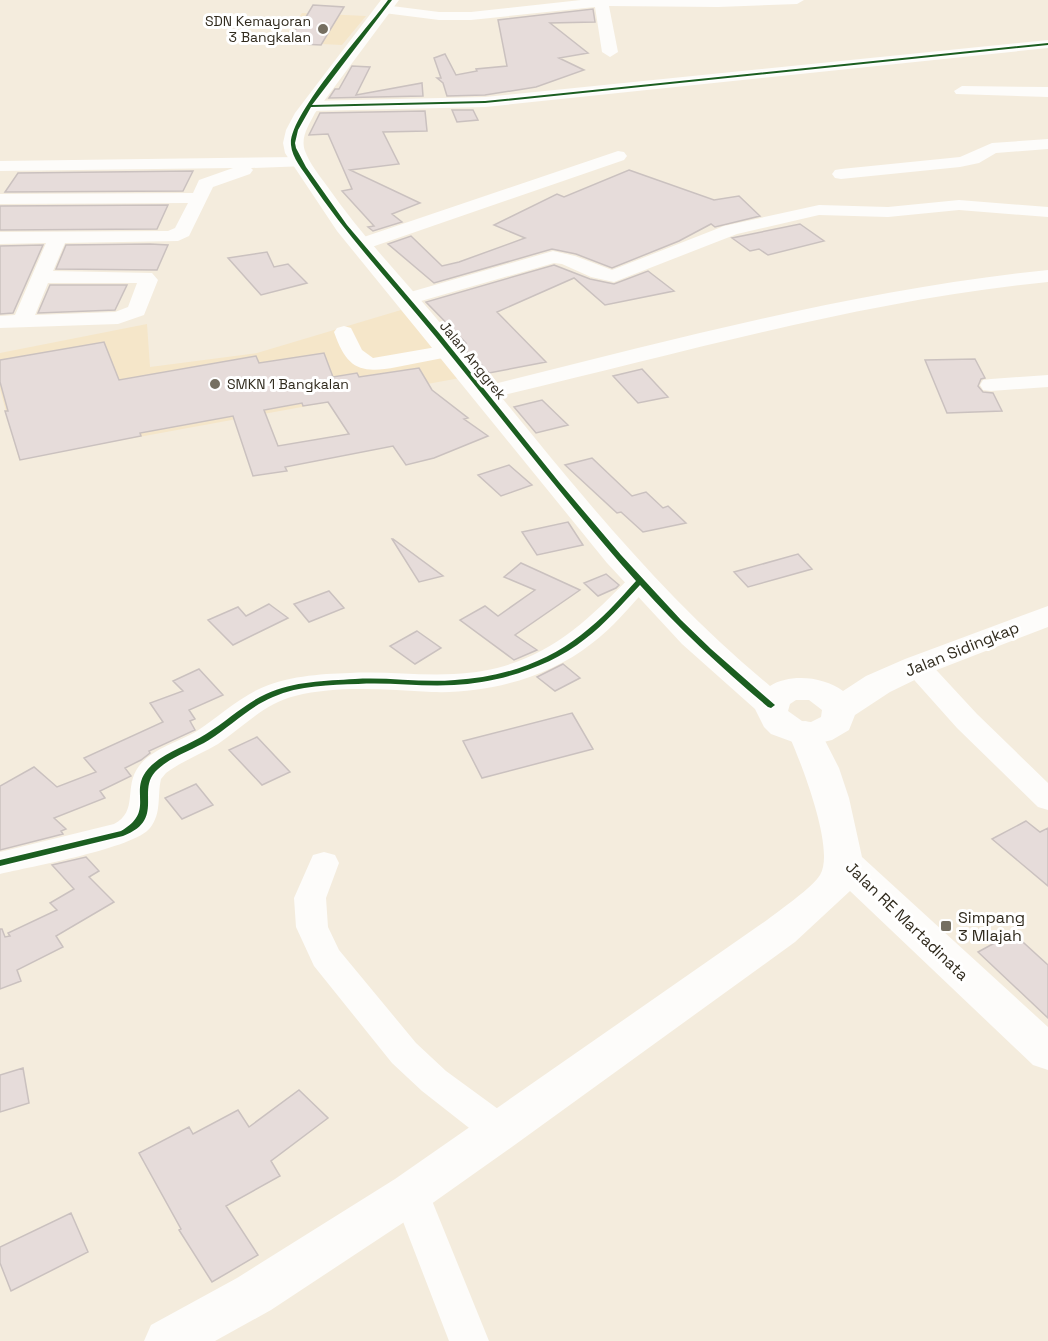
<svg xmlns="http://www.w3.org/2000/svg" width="1048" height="1341" font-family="'Space Grotesk',sans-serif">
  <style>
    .built { fill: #f5e6c9 }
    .building { fill: #e6dcda; stroke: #cac1bf; stroke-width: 1.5; fill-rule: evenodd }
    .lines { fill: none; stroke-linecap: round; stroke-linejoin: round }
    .minor { fill: #fdfcfa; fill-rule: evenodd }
    .tertiary { fill: #fdfcfa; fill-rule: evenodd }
    .secondary { fill: #fdfcfa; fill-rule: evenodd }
    .cycleway-casing { stroke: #fff; stroke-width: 3 }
    .cycleway { fill: #1b5e20; fill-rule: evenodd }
    .poi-dot { fill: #756f61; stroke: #fff; stroke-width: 2 }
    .labels { text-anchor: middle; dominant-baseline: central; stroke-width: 6; stroke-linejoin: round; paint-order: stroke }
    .far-poi-label { font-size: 14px; fill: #312b1e; stroke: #fff; text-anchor: end }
    .far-street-label { font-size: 14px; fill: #312b1e; stroke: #fff }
    .street-label { font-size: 16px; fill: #312b1e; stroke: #fff }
    .poi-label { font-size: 16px; fill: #312b1e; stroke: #fff; text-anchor: start }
  </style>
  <rect width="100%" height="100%" fill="#f4ecdd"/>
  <path class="built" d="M302,13l64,3 -24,29 -61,-3z
    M401,310l59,68 -441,81 -19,-70v-36l147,-29 3,43 107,-14z"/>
  <path class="building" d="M313,5l31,2 -23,38 -39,-2 21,-21z
    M593,9l2,13 -45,1 38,30 -29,5 25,12 -48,17 -51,8 -38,1 -4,-13 -6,-5h4l-7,-20 11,-4 11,21 21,-4 -1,-2 31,-3 -9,-46z
    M352,66l18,1 -14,28 66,-12 1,13 -94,2 6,-9h4z
    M452,110h21l5,10 -21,2z
    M425,111l2,20 -44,1 16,32 -49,6 70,33 -28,11 10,8 -29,9 -5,-4 6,-1 -32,-35 10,-2 -24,-55 -19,1 11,-22z
    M629,170l85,30 25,-4 21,20 -45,11 -4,-3 -32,17 -67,27 -36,-14 -24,-5 -118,34 -46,-39 23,-8 31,30 17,-4 66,-24 -31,-13 63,-31 7,3z
    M193,171l-10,20 -178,1 13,-19z
    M168,205l-11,24 -157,1v-24z
    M800,224l24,17 -56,14 -9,-6 -9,2 -18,-13z
    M150,244l18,1 -11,25 -101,-1 10,-24z
    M43,245l-30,68 -13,1v-68z
    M267,252l7,15 14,-3 19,19 -46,12 -33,-37z
    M554,265l36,14 24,5 34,-13 26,20 -69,14 -31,-27 -77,34 49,50 -57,11 -11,-12h-3l-14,-16 5,-2 -40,-41z
    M50,285h77l-12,25 -77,3z
    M104,342l15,38 137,-24 3,7 65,-10 9,24 24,-4 2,4 60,-9 13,22 36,28 -4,1 24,17 -54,22 -28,7 -13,-19 -108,21 2,4 -34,5 -20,-60 -93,17 1,3 -121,24 -15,-49h3l-8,-29v-22zM328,402l21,32 -71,12 -14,-36 38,-7 1,3z
    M975,359l10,19 -4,1 -3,7 5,6 10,1 9,18 -55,2 -22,-53z
    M642,369l26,28 -30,6 -25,-27z
    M542,400l26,25 -32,8 -22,-26z
    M592,458l40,38 14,-4 17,16 5,-2 18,17 -43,9 -22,-20 -4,1 -52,-48z
    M509,465l23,20 -31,11 -23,-21z
    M568,522l15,23 -46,10 -15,-23z
    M392,539h1l50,37 -24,6z
    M798,554l14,15 -64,18 -14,-15z
    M521,563l59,27 -65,45 22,15 -23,10 -54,-40 25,-14 13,10 37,-26 -31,-13z
    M606,574l13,11 -3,3 -18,8 -14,-13z
    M329,591l15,17 -35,14 -15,-18z
    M269,604l19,14 -55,27 -25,-25 30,-13 8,9z
    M417,631l24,17 -26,16 -25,-18z
    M563,664l17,14 -25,13 -18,-14z
    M199,669l24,26 -34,15 6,9 -5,2 5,9 -46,21 1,2 -9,7 -16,8 6,8 -31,15 5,7 -51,20 12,11 -5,2 2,3 -63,16v-64l34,-19 23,20 39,-15 -12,-14 79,-36 -13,-19 33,-12 -10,-10z
    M572,713l21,36 -111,29 -19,-37z
    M257,737l33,35 -28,13 -33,-35z
    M196,784l17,21 -31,14 -17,-21z
    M1026,821l14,11 8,-4v58l-56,-47z
    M86,857l13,14 -10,6 25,25 -58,34 7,11 -46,23 4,11 -21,8v-60h2l3,8 5,-1 -2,-3 49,-23 -7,-7 24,-14 -22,-24z
    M1013,933l35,32v53l-70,-66z
    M23,1068l6,35 -29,9v-37z
    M299,1090l29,28 -57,43 9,15 -54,30 32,49 -46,27 -33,-52 2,-1 -42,-76 50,-26 4,7 45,-24 11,17z
    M71,1213l17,39 -77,39 -11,-28v-16z"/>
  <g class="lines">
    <path class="minor" d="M581,0h223l-7,4 -79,3 -109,-1 9,46 -8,5 -8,-5 -7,-45 -124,13h-32l-55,-7 -7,-4 7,-4 55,7h32z
      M1048,40v8l-563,59 -176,4 -8,-5 8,-5 176,-4z
      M962,86l86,1v10l-92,-3 -2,-3z
      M1048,139v10l-52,4 -17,10 -19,4 -119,12 -6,-1 -3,-4 3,-4 6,-1 119,-12 32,-14z
      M618,151l6,1 3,4 -3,4 -258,89h-14l-2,-4 2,-4z
      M301,157l6,1 3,4 -3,4 -56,2 2,2 -3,4 -37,13 -22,45 -2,4 -11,5 -113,2 -12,28 99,2 6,7 -14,35 -26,9 -118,4v-12l15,-1 31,-72 -46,1v-12l168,-1 7,-3 13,-25 -188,1v-10l193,-1 6,-13 34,-12 -233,3v-10zM48,283h89l-9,24 -13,5 -80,3z
      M959,200l89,7v10l-89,-7 -71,7 -69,-2 -82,19 -123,48 -23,-5 -29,-13 -8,-1 -147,42 -7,-2 -3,-4 3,-4 153,-44 22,5 37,14 112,-44 95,-21 69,2z
      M1048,270v12c-196,20 -375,74 -566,118l-8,-1 -3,-5 3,-5c190,-47 379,-99 574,-119z
      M344,326l7,2 11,22 11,8 75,-13 7,2 3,4 -3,4 -7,2c-17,3 -34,7 -51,10 -37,7 -50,2 -63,-35l3,-4z
      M1048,375v12l-57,4 -8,-1 -3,-5 3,-5 8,-1z
      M640,573l9,3 4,5 -4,5c-19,20 -36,42 -58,58 -43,34 -105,50 -159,48 -45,-2 -93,-7 -137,4 -30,7 -52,31 -77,48 -17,10 -36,17 -52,29l-5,6c-4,17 1,34 -11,49 -15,20 -121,39 -150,46v-22l114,-28c25,-13 9,-37 25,-58 14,-18 40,-24 58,-35 20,-13 38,-30 60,-41 29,-14 62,-16 93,-17 35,-2 70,3 104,1 81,-4 124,-43 177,-98z
      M917,657l10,3 50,54 71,69v27l-10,-3 -81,-79 -50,-56 -3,-6 3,-6z
      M324,852l11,3 4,8 -13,35 2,29 11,23 77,93 30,28 67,49 5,11 -5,11 -13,4 -13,-4 -65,-51 -30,-28 -78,-97 -18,-39 -2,-29 19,-43z
      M411,1177l13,4 65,160h-40l-57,-148 6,-12z"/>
    <path class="tertiary" d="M381,0h18l-84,113c-6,12 -15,24 -10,38 5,13 14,24 22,35 31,45 69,85 104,126 109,129 208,266 339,374 21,-13 54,-9 73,5l23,-15 39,-17 143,-53v21l-119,46 -39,19 -35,23 -6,15 -17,10 -21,5h-10l-30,-11 -7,-7 -9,-18 -73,-65 -75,-81 -270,-332 -52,-78 -2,-10 3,-13 9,-17zM796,700h13l13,10 -1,7 -10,5 -9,-1 -14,-10 2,-7z"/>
    <path class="secondary" d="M805,721l12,4 22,43 10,30 13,59 186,170v43l-15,-5 -183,-174 -55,51 -279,202 -89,63 -156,103 -56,31h-71l7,-16 86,-47 158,-99 372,-259c13,-10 46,-33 53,-45 16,-25 -20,-115 -32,-142l5,-8z"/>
    <g class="cycleway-casing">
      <path id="cycleway" d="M388,0h4l-80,105 173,-4 563,-58v2l-563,58 -174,4 -13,23 -3,13 1,5 10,19 41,58 92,108 120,149 62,73 60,65 30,29 64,56 -4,3 -3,-1c-45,-38 -89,-78 -128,-122 -18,19 -35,39 -55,54 -35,28 -87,44 -131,46 -32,2 -64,-3 -96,-1 -28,1 -58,1 -85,13 -24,10 -42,29 -64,43 -18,11 -40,17 -54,32 -18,20 10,48 -32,64l-123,30v-6l121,-29c35,-20 7,-39 27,-62 15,-17 40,-23 58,-35 21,-13 38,-30 60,-40 28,-13 59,-13 89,-15 34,-2 67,4 100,1 44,-2 91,-17 126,-45 21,-16 38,-35 55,-54 -70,-79 -134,-163 -201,-245 -42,-51 -88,-100 -125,-155 -7,-11 -18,-23 -19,-36 -3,-30 77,-117 97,-145z"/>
    </g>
    <use href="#cycleway" class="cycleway"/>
  </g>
  <g class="poi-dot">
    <circle cx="323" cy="29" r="6"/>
    <circle cx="215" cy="384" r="6"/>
    <rect x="940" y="920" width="12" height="12" rx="3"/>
  </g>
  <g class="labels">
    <g class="far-poi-label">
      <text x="311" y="21">SDN Kemayoran<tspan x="311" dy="16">3 Bangkalan</tspan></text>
      <text x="227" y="384" text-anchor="start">SMKN 1 Bangkalan</text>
    </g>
    <g class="far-street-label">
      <text transform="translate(473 360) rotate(51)">Jalan Anggrek</text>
    </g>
    <g class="street-label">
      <text transform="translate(962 649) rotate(-22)">Jalan Sidingkap</text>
      <text transform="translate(907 921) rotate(44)">Jalan RE Martadinata</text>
    </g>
    <g class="poi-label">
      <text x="958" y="917">Simpang<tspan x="958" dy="18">3 Mlajah</tspan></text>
    </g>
  </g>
</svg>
